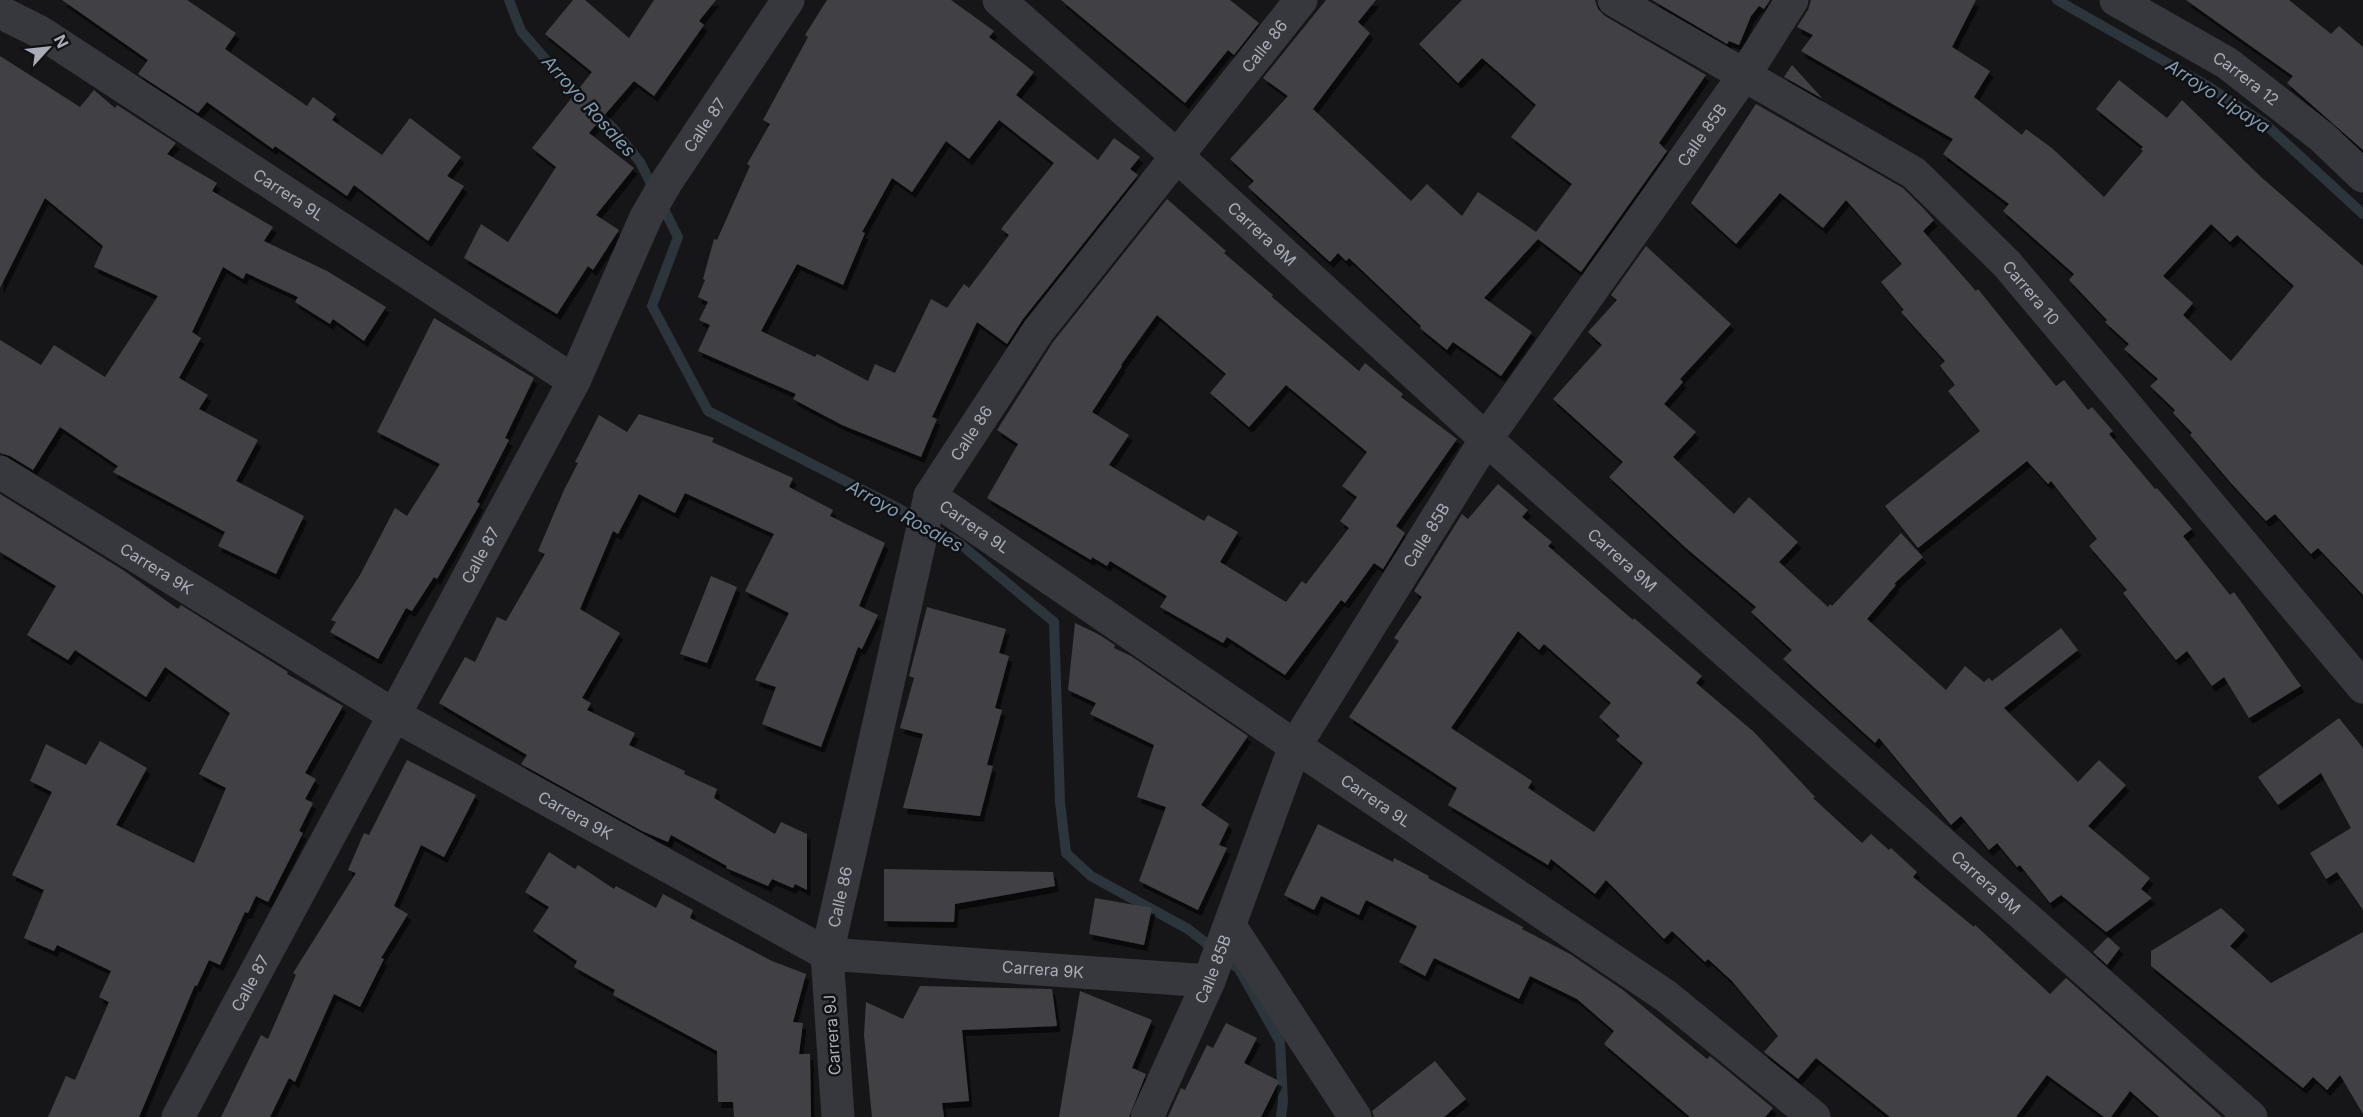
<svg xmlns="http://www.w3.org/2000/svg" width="2363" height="1117" font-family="Inter,sans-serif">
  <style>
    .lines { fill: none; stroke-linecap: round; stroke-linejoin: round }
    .stream { stroke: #2c353c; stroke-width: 10 }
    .building { fill: #404145; fill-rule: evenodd; filter: url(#shadow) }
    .minor { stroke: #37383d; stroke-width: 33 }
    .labels { text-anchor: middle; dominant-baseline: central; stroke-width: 5; stroke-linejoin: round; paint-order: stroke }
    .street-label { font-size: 16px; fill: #a8adb8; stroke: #111113 }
    .water-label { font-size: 18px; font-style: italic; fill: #7f9bb3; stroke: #111113 }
  </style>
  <defs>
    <filter id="shadow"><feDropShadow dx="3.5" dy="6" stdDeviation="0" flood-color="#0009"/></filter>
  </defs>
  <rect width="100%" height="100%" fill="#161618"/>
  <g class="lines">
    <path class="stream" d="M509,0l12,31 47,54 45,43 27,34 38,75 -26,69 56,105 192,98 59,34 95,79 6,180 6,51 25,23 97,53 51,40 41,73 3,60 -2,15
      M2057,0l149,85 59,39 98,90"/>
  </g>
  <path class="building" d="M62,0h125l49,33 -11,16 82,57 6,-9 23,17 -4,6 50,35 28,-37 51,39 -14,19 17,10 -36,55 -74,-56 -7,11 -72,-50 -2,3 -66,-47 -9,11 -60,-39 10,-14z
    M573,0h12l44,38 25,-38h62l-17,21 5,4 -50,71 -20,-15 -45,52 45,35 -38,47 23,15 -26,40 -5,-4 -31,48 -93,-56 17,-34 27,18 48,-75 -24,-19 60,-76 -47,-38z
    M827,0h124l43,31 -5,6 45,35 -18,23 82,65 16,-22 26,19 -10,12 8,6 -115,144 -16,25 -30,-22 -45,95 5,2 -16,38 -79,-32 -49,-26 3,-5 -98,-43 12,-26 -11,-5 9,-18 -10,-5 7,-17 -2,-1 11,-40 3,1 33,-74 -3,-2 23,-40 -7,-4 45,-83 -3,-2zM999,120l55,43 -53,66 8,6 -40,53 -5,-4 -17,24 -16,-9 -36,74 -20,-9 -7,17 -51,-27 -2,3 -54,-26 36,-67 46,21 22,-52 -3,-1 30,-54 20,14 34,-51 23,18z
    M1061,0h169l29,23 -25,32 -6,-5 -43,53z
    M1326,0h50l-18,22 12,11 -57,76 98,92 16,-17 35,32 16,-24 58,40 36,-48 -61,-47 25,-32 -54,-47 -24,25 -39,-39 43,-44h133l3,9 7,7 101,59 -47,68 8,8 -86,121 -43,-33 -54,59 48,34 -31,44 -48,-34 -6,8 -27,-22 1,-2 -72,-68 -3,3 -8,-8 -8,9 -82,-75 6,-6 -24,-22 58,-63 -25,-18z
    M1652,0h118l-6,9 -5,-3 -8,10 -12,29 -10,-4 -2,3z
    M1811,0h165l-24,47 38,24 -16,26 48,38 4,-6 27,20 51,48 39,-46 -2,-2 2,-2 -47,-38 23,-29 48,38 15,-18 79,77 102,89v329l-45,-47 -7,6 -36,-40 -9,7 -35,-38 -41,-48 2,-2 -19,-20 2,-3 -25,-24 8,-7 -34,-30 5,-5 -24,-22 2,-2 -38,-40 5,-6 -71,-63 6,-7 -66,-50 10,-15 -152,-88 12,-16 -16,-8 11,-17zM2211,224l19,18 7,-7 57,51 -63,75 -48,-46 10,-12 -30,-27z
    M2186,0h103l42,34 8,-8 24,21v103l-76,-67 6,-7z
    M0,56l80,51 14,-17 21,18 2,-3 59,38 -9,11 50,29 -5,8 61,36 -9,14 63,30 59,36 -22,34 -31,-22 -3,5 -35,-22 3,-5 -52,-24 -3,6 -20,-12 -31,65 9,6 -22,40 29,17 -9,14 59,31 -22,41 68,35 -28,58 -58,-28 7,-14 -112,-60 5,-6 -58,-39 -27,43 -23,-14 -10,-3v-113l41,25 13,-20 51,32 53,-81 -64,-29 9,-21 -58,-48 -45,90z
    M1792,65l31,34 -39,-22z
    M1756,104l147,84 21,21 10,11 -11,11 53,60 2,-2 78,97 8,-6 24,30 4,-3 21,24 -4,3 46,55 2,-1 35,41 -9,7 47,59 4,-3 67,94 -52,32 -25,-41 -12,9 -25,-35 -11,9 -53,-67 4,-3 -38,-44 8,-7 -46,-58 -3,3 -21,-23 -109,87 -33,-42 95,-75 -32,-40 7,-6 -15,-19 5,-5 -44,-49 3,-2 -23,-28 21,-18 -56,-64 -23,28 -43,-35 -44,51 -45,-41z
    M1167,199l59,52 -2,2 49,42 -1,2 87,74 6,-8 38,31 -2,3 56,42 -61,87 9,7 -22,36 -9,-6 -29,40 -4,-3 -56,75 -58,-38 -4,6 -63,-36 7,-11 -57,-35 -3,5 -15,-9 -1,3 -104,-62 31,-54 -21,-14 56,-88zM1157,315l69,59 -16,19 39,34 37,-42 81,67 -25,34 15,11 -17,24 9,7 -43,56 -4,-3 -16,21 -66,-40 18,-30 -30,-17 -4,6 -95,-56 20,-30 -37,-23 30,-46 -1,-1z
    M1646,246l85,78 -51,55 3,3 -19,22 32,28 -23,25 61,57 15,-17 49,45 -19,20 49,45 2,-3 2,2 69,-73 22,24 -29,27 2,1 -29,34 79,71 19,-24 19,16 5,-4 3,3 69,-53 17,22 -74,58 74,74 21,-22 27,25 -38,41 62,52 -9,11 11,9 -44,33 -2,1 -45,-37 -11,8 -30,-38 -3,2 -20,-24 -8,7 -28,-34 -10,9 -72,-87 -4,5 -92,-84 9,-9 -41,-38 5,-5 -70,-59 -77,-71 14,-15 -70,-63 49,-54 -14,-13 29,-32 -6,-5z
    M434,318l100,60 -29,60 4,2 -32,62 3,2 -43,75 -3,-2 -22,34 -6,-3 -28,51 -48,-27 6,-10 -5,-2 29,-45 35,-67 12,8 33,-52 -63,-32z
    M639,414l75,24 -2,4 81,36 -4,9 44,23 -3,6 55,27 -26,63 19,9 -16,34 -4,-2 -37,100 -59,-23 14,-37 -21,-7 34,-67 -44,-22 29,-57 -89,-41 -10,20 -36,-19 -21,40 -5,-3 -33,78 40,24 -38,65 9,5 -4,7 48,23 -6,12 56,26 -1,3 33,15 -3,9 61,36 6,-12 26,12v56l-12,-6 -2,4 -21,-9 -4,7 -42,-18 1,-2 -56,-31 -3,7 -26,-11 -121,-67 6,-9 -88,-52 26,-46 10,5 22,-45 9,4 39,-67 -7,-3 26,-61 14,-27 -3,-1 24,-47 28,17z
    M1498,484l30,26 -6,7 30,25 -4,4 85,74 1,-2 68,58 -6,7 58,49 61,65 -2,1 49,45 9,-9 18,16 2,-2 26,24 -4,5 61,50 1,-2 75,69 16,-16 156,139h-63l-29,-26 -19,26h-7l-57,-42 -31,42h-126l-74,-59 -18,21 -34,-27 14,-16 -46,-55 -24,-22 -3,3 -33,-31 -8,8 -58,-59 -11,14 -44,-35 -3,6 -100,-60 9,-17 -108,-71 50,-76 -5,-3 28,-41 -8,-6 48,-77 6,5zM1518,631l21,19 5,-6 67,59 -12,14 21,19 -4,4 27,23 -49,69 -66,-44 4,-7 -81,-53z
    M0,494l123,76 55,39 3,-4 107,67 -1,2 56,32 -38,67 11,6 -11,20 8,4 -14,28 4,2 -35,69 -12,-6 -8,17 -3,-1 -25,53 -11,-5 -12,26 -2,-1 -56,132h-91l18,-41 9,4 34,-78 -10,-5 12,-26 -54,-26 -3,6 -30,-13 20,-48 -32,-15 40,-83 -22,-11 16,-37 40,21 14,-24 47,27 -31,57 78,38 32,-75 -27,-14 31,-61 -65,-46 -19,30 -71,-47 -7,10 -41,-25 29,-49 -56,-34z
    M711,576l26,11 -30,76 -27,-9z
    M927,607l79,22 -7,24 10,3 -14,52 7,2 -15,55 6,1 -13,50 -77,-8 20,-74 -23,-6 14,-50 -5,-2z
    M1075,623l23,11 17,11 -1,3 17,8 117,80 -47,69 28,19 -10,21 8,3 -29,62 -59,-29 27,-74 -29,-10 17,-52 -64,-31 6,-11 -28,-13z
    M2339,718l24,30v162l-26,-38 -11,7 -16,-26 41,-25 -30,-55 -43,32 -20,-28z
    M407,760l69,35 -32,62 -23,-12 -27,61 14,8 -27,44 3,1 -24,48 -26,-13 -39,88 -6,-4 -19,39h-49l40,-82 7,4 28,-64 -3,-2 63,-100 -8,-3 16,-37 5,2z
    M1318,824l75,38 1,-4 35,18 -1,2 95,49 -1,2 48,25 53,36 84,69 3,-3 63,52 -8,9h-75l-86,-73 10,-13 -37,-32 -47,-23 -11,23 -85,-41 -9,18 -26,-14 18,-36 -51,-26 -7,15 -38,-19 -7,14 -30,-15z
    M549,852l26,17 3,-4 36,24 2,-3 40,22 7,-14 30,16 -3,8 82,43 34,13 -13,48 10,1 -4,31h11l1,63h-77l-1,-15h-15l-1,-51 -104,-56 2,-5 -41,-23 3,-6 -44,-30 16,-24 -24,-15z
    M884,869l169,3 2,14 -100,18 -1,18 -70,-1z
    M1095,898l57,10 -8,37 -55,-11z
    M2221,908l24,22 -15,16 41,37 92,-51v182l-23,-39 -13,15 -14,-13 -10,11 -152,-122v-15z
    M2108,937l12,11 -13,17 -14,-13z
    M920,986l132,3 5,37 -95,4 7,71 -27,2 2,14h-72l-8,-82 2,-33 37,17z
    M1080,991l72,29 -20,48 14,6 -17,43h-70z
    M1226,1023l31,15 -13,25 35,18 -18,36h-93l13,-29 4,2 22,-45 6,3z
    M1435,1061l31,38 -22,18h-70l-2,-6z"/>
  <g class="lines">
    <g class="minor">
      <path id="s1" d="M999,0l178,156 309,283 765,678"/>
      <path id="s2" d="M1614,0l300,173 93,91 356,423"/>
      <path id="s3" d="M2116,0l111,63 95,74 41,39"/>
      <path id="s4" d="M0,12l40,20 534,349"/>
      <path id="s5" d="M0,472l394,243 433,239 382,27"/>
      <path id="s6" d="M930,496l365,250 371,250 148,121"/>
      <path d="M1230,926l125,191"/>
      <path id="s7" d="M178,1117l396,-736 72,-164 21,-36 121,-181"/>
      <path id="s8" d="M838,1117l-11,-163 103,-458 108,-165 263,-331"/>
      <path id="s9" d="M1147,1117l62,-136 86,-235 191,-307 259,-365 47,-74"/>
    </g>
  </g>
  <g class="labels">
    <g class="street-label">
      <text stroke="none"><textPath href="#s8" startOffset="1194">Calle 86</textPath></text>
      <text stroke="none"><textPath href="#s3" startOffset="152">Carrera 12</textPath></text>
      <text stroke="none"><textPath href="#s7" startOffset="1124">Calle 87</textPath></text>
      <text stroke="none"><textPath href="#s9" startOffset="1134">Calle 85B</textPath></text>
      <text stroke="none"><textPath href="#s4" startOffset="342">Carrera 9L</textPath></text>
      <text stroke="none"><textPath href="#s1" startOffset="352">Carrera 9M</textPath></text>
      <text stroke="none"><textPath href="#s2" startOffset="514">Carrera 10</textPath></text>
      <text stroke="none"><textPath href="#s8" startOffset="708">Calle 86</textPath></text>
      <text stroke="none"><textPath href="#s6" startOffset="54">Carrera 9L</textPath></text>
      <text stroke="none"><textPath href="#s9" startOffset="648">Calle 85B</textPath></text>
      <text stroke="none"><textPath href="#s7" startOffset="638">Calle 87</textPath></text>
      <text stroke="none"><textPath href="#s1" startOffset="838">Carrera 9M</textPath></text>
      <text stroke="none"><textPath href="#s5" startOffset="184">Carrera 9K</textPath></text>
      <text stroke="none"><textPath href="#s6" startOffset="540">Carrera 9L</textPath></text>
      <text stroke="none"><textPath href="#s5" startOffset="670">Carrera 9K</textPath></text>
      <text stroke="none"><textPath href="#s1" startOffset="1324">Carrera 9M</textPath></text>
      <text stroke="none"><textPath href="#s8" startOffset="222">Calle 86</textPath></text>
      <text stroke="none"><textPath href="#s5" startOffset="1174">Carrera 9K</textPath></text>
      <text stroke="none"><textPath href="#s9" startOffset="162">Calle 85B</textPath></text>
      <text stroke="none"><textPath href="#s7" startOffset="152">Calle 87</textPath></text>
      <text transform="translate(832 1035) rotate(-94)">Carrera 9J</text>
    </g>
    <g class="water-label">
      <text transform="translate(2218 96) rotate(33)">Arroyo Lipaya</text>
      <text transform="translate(589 106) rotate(48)">Arroyo Rosales</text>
      <text transform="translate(905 516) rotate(29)">Arroyo Rosales</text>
    </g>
  </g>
  <g transform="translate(48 48) rotate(63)" stroke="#111113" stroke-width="4.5" paint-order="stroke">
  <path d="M0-4.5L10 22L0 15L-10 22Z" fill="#a8adb8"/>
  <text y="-9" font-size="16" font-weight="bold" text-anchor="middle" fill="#a8adb8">N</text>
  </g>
</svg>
